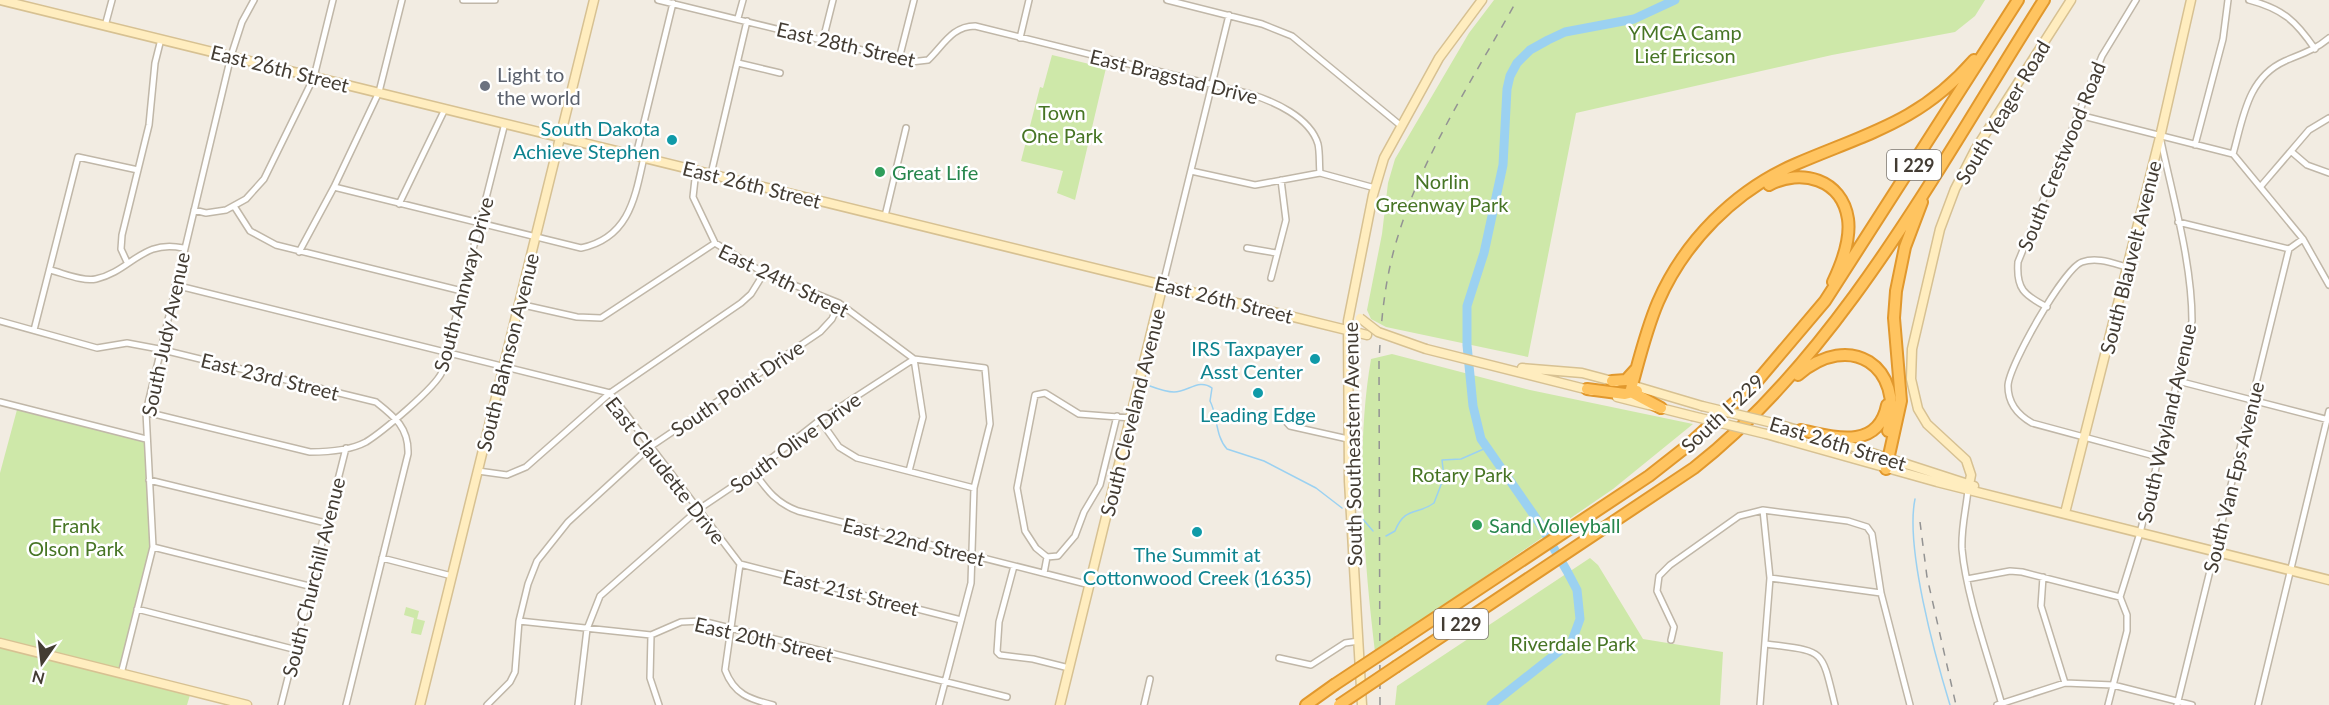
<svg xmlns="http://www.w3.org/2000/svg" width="2329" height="705" font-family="Lato,sans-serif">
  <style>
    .green { fill: #cee8a9 }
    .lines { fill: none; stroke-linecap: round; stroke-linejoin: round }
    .stream { stroke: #9bd1f1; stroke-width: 1.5 }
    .river { stroke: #9bd1f1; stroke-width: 9 }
    .street-casing { stroke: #c0b7a8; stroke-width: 8 }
    .secondary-casing { stroke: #d7c192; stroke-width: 11 }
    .highway-casing { stroke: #e1982d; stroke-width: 14 }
    .street { stroke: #fff; stroke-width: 5 }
    .secondary { stroke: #ffedbf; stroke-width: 8 }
    .highway { stroke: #ffc460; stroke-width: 10 }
    .rail { stroke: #939393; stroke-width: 1.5; stroke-dasharray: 8 8; stroke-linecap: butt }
    .secondary-bridge-casing { stroke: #d7c192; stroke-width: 11; stroke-linecap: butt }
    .highway-bridge-casing { stroke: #e1982d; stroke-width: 14; stroke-linecap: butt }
    .secondary-bridge { stroke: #ffedbf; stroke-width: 8 }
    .highway-bridge { stroke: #ffc460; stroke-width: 10 }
    .worship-dot { fill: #6b7280; stroke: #fff; stroke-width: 2 }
    .culture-dot { fill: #0f9aa8; stroke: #fff; stroke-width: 2 }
    .leisure-dot { fill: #2e9e5b; stroke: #fff; stroke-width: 2 }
    .labels { text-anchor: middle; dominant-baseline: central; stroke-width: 5; stroke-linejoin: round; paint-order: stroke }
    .shield { fill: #fff; stroke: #7b7670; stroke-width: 1.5 }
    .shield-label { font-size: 18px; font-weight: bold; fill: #433c33 }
    .park-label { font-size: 20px; fill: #477525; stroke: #fff }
    .street-label { font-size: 20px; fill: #433c33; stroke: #fff }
    .worship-label { font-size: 20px; fill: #5b616d; stroke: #fff; text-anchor: start }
    .culture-label { font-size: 20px; fill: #0d838f; stroke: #fff; text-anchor: end }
    .leisure-label { font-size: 20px; fill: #27864d; stroke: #fff; text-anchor: start }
  </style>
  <rect width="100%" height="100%" fill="#f2ece2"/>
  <path class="green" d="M1494,0h491l-10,16 -20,16 -123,23 -256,58 -48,244 -142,-30 -15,-8 -4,-9 15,-76 6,-51 7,-24 74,-126z
    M1052,55l54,13 -31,132 -18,-7 6,-22 -42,-10 19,-74 3,1z
    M1392,354l138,36 163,34 -80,65 -238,163c-11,-93 -20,-200 -4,-293z
    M18,406l128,33 7,108 -32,127 69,21 -3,10h-187v-232z
    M1590,558l8,7 45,74 80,13 -3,53h-325l2,-19z
    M406,607l13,4 -2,8 8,2 -4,14 -10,-2 3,-15 -10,-3z"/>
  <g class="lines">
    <path class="stream" d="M1150,386c8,3 16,6 24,6 14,0 25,-14 38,-4l-2,13c8,15 5,35 17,48l37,12 52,27 26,20
      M1915,499c-10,48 20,157 35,206
      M1361,517l12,14
      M1386,536l9,-5c10,-25 23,-16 39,-28l10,-26 -2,-17 19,-1 25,-11"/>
    <path class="river" d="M1491,705l81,-64 8,-22 -3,-29 -10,-19 -29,-50 -57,-82 -8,-33 -6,-61v-39l17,-53 19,-88 4,-76 3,-13 7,-13 13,-13 18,-10 17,-8 69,-13 41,-19"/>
    <g class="street-casing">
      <path id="street" d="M463,0h32
        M658,0l253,62 17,-2c15,-14 24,-34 47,-34l275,68c23,7 60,23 68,50 2,9 1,20 2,29
        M1167,0l95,24 30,12 108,89
        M2249,0c34,9 47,21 66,49
        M738,18l5,-18
        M105,26l7,-26
        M1020,38l9,-38
        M823,40l10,-40
        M899,59l15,-59
        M738,63l42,10
        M2079,115l154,39
        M2195,145l28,-106 5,-39
        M2293,153l14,12 22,8
        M2233,154l70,85 26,46
        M2233,154c10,-35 14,-76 52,-93 16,-7 30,-11 44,-23
        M636,155l37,-152
        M696,170l-3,27 22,46
        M1191,171l64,14 65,-12 55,15
        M711,174l36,-153
        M2261,186l48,-56 20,-12
        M334,187l247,61c48,-10 54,-50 63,-91
        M399,204l46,-95
        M234,206l16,25 26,14 186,46
        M194,210l12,3 20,-3 20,-11 18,-20 50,-102 19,-77
        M885,216l21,-88
        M2178,222l111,27 14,-10
        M1247,248l29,5
        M299,252l35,-65 45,-95 23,-92
        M127,262l-6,-13 1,-14 27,-110 6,-62 6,-24
        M2127,267c-15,-4 -30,-10 -45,-5 -18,6 -74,105 -74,124 0,17 10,29 24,37l126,34
        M50,270c13,3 33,12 46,9 35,-8 46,-40 87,-31
        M1271,278l15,-58 -5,-40
        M1163,284l66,-269
        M175,285l435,108 130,171 -15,106c9,24 24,29 48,35
        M519,304l58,13 24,1 114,-75 49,30 75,30 75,56 71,9 5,56 -16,64 -3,95 -32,122
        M2047,307c-23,-12 -31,-18 -29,-45l84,-206 34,-56
        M0,321l97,27 30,-5 32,6 217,53c19,15 33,26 32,52l-62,251
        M34,330l44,-173 60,13
        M2178,381l151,39
        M0,402l146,37
        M146,412l164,40c18,0 39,-1 56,-10 16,-10 69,-54 76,-70l63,-249
        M1281,416l9,10 58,13
        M820,420l19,27 18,11 117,30
        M478,471l29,4 19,-8 84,-74 131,-90 10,-9 13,-21
        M754,472c13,18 22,31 44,39l292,74
        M149,480l177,43
        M1968,490c-2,20 -7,38 -6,59 4,46 27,110 40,156
        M153,547l156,39
        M1047,557l-11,-9 -11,-17 -8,-43 18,-93 10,-2 34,21 52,4
        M382,558l70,18
        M740,564l221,56
        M1014,566l-15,56 -2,30 3,3 33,4 36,9
        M1044,573l3,-16 11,-1 17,-20 9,-24 16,-27 17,-69
        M2043,577l-2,29 24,77
        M1770,578l111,15
        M1967,579l43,-8 12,1 98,25
        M137,609l156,40
        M519,621l132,14 30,-13 21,-1 305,76
        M651,635l-1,43 9,27
        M1671,640l3,-13 -17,-36 2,-15 11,-11 69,-49 24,-6 85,11 19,6 5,7 9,59 29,112
        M1766,644c59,8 55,3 69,61
        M1279,658l32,7 34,-22 14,-2
        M121,674l32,-127 -7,-135 85,-356 11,-34 12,-22
        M281,705l65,-257
        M487,705l23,-23 5,-10 4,-51 9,-37 9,-23 31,-39 82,-75 170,-115 12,-13 7,-16
        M578,705l9,-76 13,-33 99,-87 55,-37 66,-52 94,-61 9,58 -14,54
        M1144,705l6,-26
        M1760,705l10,-127 -7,-68
        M1997,705l68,-22 48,2 79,20
        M2108,705l19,-74v-16l-7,-18 20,-64 52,-212c0,-58 -19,-123 -31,-180
        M2177,705l112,-456
        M2258,705l71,-294"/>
    </g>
    <g class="secondary-casing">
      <path id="secondary" d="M0,0l1367,335
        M1426,349l167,42
        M1522,368l60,5 34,9
        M1631,385l71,21
        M1617,397l75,19
        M1777,424l28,8
        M1766,434l171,48 392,98
        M1829,439l145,47
        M1968,490l3,-15 -5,-15 -39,-36 -9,-15 -7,-30 1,-30 28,-120 15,-40 20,-39 96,-150
        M2065,513l95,-376 31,-137
        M0,643l247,62
        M420,705l174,-705
        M1060,705l103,-421
        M1362,705l-13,-224 -1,-160 25,-126 11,-37 55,-100 43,-58"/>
    </g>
    <g class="highway-casing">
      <path id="highway" d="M1769,185c32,-17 73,-6 79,34 3,21 -6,44 -15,63
        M1798,375c52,-45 107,-9 90,56
        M1612,381l14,-1 9,-10
        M1587,389l38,5 12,-3
        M1633,393l-2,-4c8,-29 15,-59 27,-87 26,-60 77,-112 138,-138 72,-31 124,-42 178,-104
        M1633,393l28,15
        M1801,430c32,7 77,21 86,-25
        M1886,469l15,-68 -7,-83 2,-27 9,-44 17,-45
        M1399,642l250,-166 37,-29 67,-61 72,-85 193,-301
        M1397,666l297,-198c149,-117 249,-310 350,-468
        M1306,705l28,-20"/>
    </g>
    <use href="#street" class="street"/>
    <use href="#secondary" class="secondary"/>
    <use href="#highway" class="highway"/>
    <path class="rail" d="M1920,522l7,55 29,128
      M1380,705l-1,-343c2,-43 6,-85 19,-126 24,-80 78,-162 119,-236"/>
    <g class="secondary-bridge-casing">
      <path id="secondary-bridge" d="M1360,318l18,14 48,17
        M1702,406l75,18
        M1692,416l74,18"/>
    </g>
    <g class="highway-bridge-casing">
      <path id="highway-bridge" d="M1334,685l65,-43
        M1339,705l58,-39"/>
    </g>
    <use href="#secondary-bridge" class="secondary-bridge"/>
    <use href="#highway-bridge" class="highway-bridge"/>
  </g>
  <circle class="worship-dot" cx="485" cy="86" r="6"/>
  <g class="culture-dot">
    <circle cx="672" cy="140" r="6"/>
    <circle cx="1315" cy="359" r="6"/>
    <circle cx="1258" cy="393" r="6"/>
    <circle cx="1197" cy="532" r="6"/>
  </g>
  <g class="leisure-dot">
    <circle cx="880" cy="172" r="6"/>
    <circle cx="1477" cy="525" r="6"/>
  </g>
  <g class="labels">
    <g class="shield">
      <rect x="1887" y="150" width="54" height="30" rx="4.5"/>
      <rect x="1434" y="609" width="54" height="30" rx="4.5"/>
    </g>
    <g class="shield-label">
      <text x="1914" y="165">I 229</text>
      <text x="1461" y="624">I 229</text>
    </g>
    <g class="park-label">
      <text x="1685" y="32">YMCA Camp<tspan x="1685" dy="23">Lief Ericson</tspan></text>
      <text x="1062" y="112">Town<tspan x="1062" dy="23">One Park</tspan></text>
      <text x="1442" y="181">Norlin<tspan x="1442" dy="23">Greenway Park</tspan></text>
      <text x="1462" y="474">Rotary Park</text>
      <text x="76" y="525">Frank<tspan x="76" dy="23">Olson Park</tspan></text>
      <text x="1573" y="643">Riverdale Park</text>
    </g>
    <g class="street-label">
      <text transform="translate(846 44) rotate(13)">East 28th Street</text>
      <text transform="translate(280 68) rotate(14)">East 26th Street</text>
      <text transform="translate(1174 76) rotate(14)">East Bragstad Drive</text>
      <text transform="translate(2002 112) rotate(-59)">South Yeager Road</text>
      <text transform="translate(2061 156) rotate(-68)">South Crestwood Road</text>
      <text transform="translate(752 184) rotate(14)">East 26th Street</text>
      <text transform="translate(2130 257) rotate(-76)">South Blauvelt Avenue</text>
      <text transform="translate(784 280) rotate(26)">East 24th Street</text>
      <text transform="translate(463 284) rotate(-75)">South Annway Drive</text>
      <text transform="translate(1224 299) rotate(14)">East 26th Street</text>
      <text transform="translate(165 334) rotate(-78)">South Judy Avenue</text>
      <text transform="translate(507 352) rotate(-76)">South Bahnson Avenue</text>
      <text transform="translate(270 376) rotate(14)">East 23rd Street</text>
      <text transform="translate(737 388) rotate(-34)">South Point Drive</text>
      <text transform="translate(1132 412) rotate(-76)">South Cleveland Avenue</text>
      <text transform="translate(1722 413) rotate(-43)">South I-229</text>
      <text transform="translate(2166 423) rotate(-77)">South Wayland Avenue</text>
      <text transform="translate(795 442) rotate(-36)">South Olive Drive</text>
      <text transform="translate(1838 443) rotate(17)">East 26th Street</text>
      <text transform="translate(1352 444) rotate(-91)">South Southeastern Avenue</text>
      <text transform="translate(666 470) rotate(52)">East Claudette Drive</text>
      <text transform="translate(2233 477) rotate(-76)">South Van Eps Avenue</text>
      <text transform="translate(914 541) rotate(14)">East 22nd Street</text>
      <text transform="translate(313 577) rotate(-76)">South Churchill Avenue</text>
      <text transform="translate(851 592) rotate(14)">East 21st Street</text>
      <text transform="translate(764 639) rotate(13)">East 20th Street</text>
    </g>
    <g class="worship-label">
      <text x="497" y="74">Light to<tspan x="497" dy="23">the world</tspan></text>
    </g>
    <g class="culture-label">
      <text x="660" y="128">South Dakota<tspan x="660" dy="23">Achieve Stephen</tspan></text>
      <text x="1303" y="348">IRS Taxpayer<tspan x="1303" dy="23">Asst Center</tspan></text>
      <text x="1258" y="414" text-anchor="middle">Leading Edge</text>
      <text x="1197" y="554" text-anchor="middle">The Summit at<tspan x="1197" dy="23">Cottonwood Creek (1635)</tspan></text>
    </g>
    <g class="leisure-label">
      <text x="892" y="172">Great Life</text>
      <text x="1489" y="525">Sand Volleyball</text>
    </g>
  </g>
  <g transform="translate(42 663) rotate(194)" stroke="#ffffff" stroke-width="4.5" paint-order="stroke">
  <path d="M0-4.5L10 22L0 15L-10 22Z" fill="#433c33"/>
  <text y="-9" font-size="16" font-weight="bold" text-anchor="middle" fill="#433c33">N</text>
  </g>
</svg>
